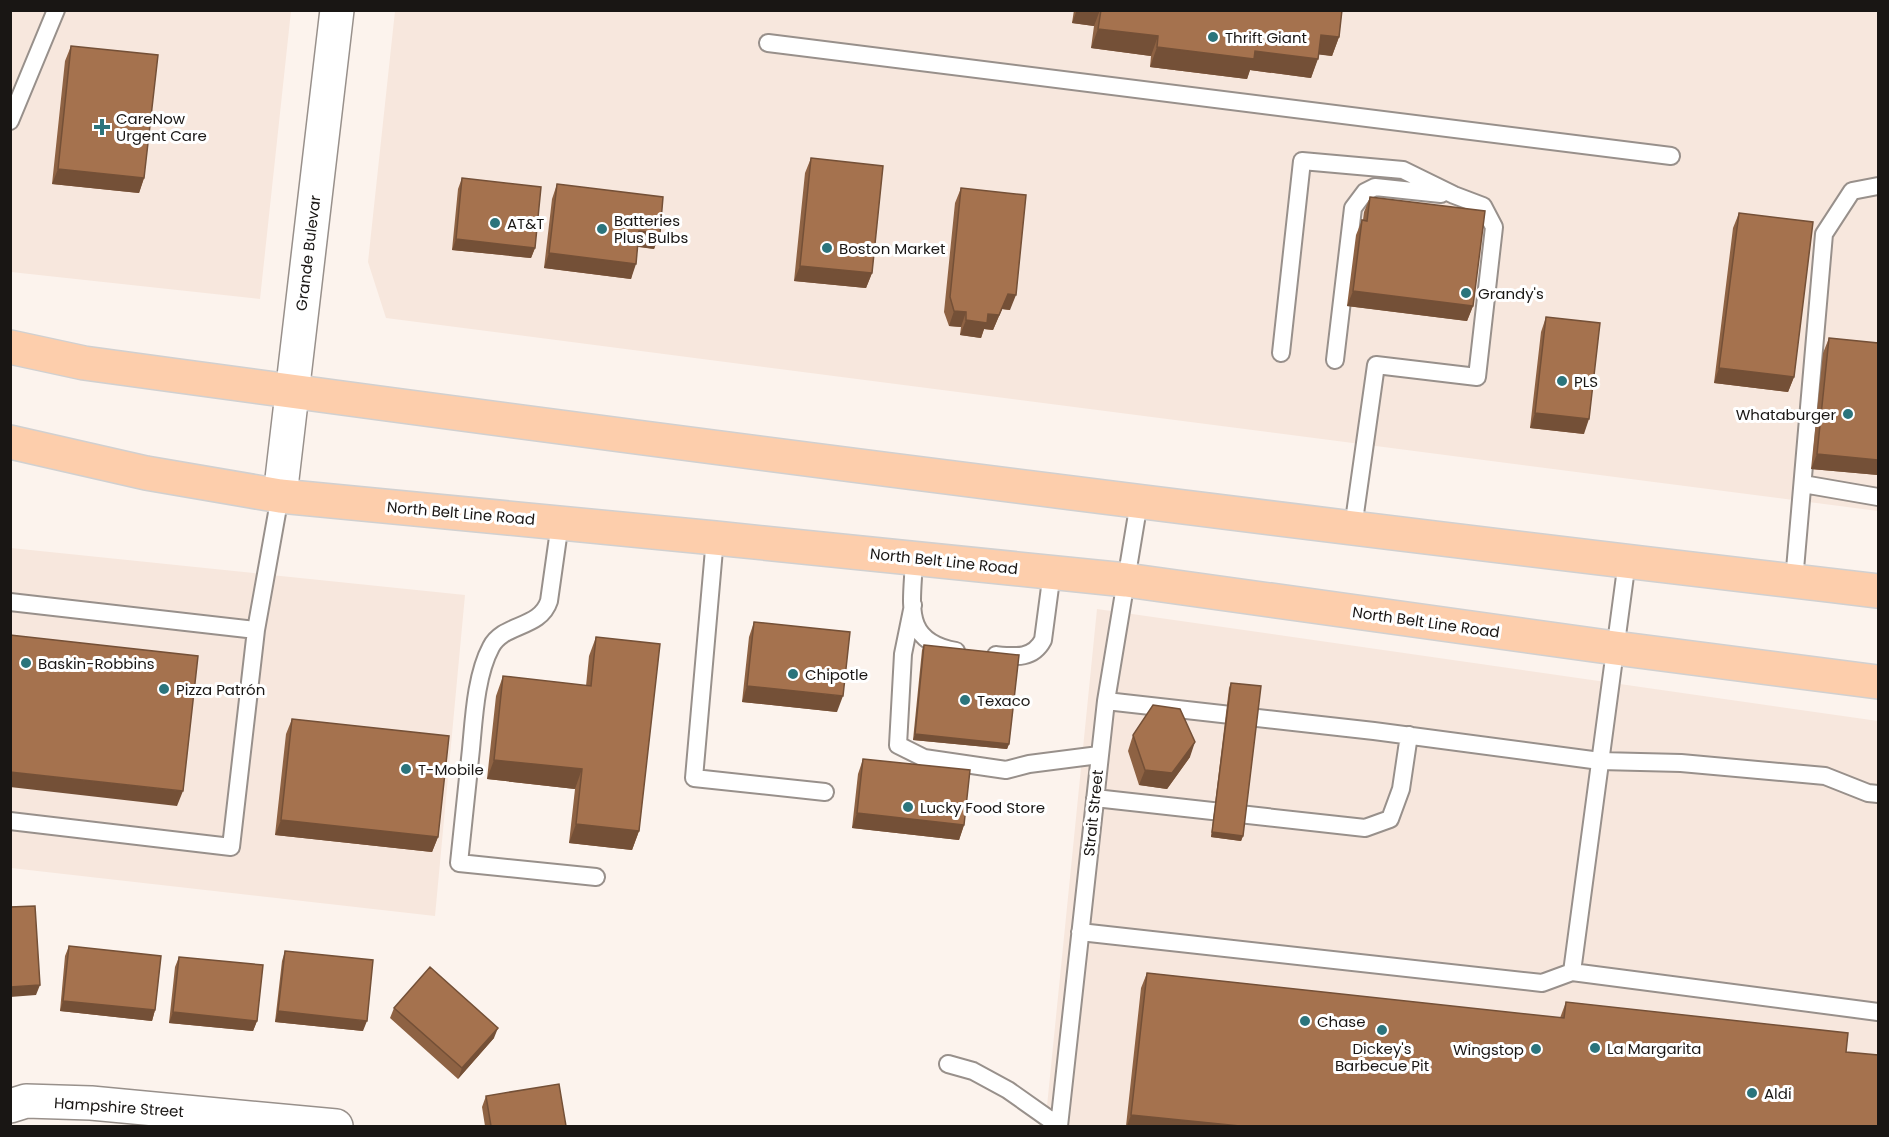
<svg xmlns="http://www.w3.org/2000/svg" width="1889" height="1137" font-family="Poppins,sans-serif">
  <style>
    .built { fill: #f7e7dd }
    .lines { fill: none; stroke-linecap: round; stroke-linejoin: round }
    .service-casing { stroke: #98908b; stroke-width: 20 }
    .minor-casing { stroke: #98908b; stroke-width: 36 }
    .primary-casing { stroke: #d1d0d0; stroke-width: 36 }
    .service { stroke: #fff; stroke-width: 16 }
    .minor { stroke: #fff; stroke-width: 33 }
    .primary { stroke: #fdceac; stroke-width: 33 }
    .wall { fill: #8e6243 }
    .shaded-wall { fill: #745037 }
    .building { fill: #a5724e; stroke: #745037; stroke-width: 1.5 }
    .poi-dot { fill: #2b747c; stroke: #fff; stroke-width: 2 }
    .labels { text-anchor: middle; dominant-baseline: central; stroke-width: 6; stroke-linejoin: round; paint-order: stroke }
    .poi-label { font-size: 15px; fill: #191614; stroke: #fff; text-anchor: start }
    .street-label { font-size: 15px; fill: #191614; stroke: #fff }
  </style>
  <rect width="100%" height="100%" fill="#fcf3ed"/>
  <path class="built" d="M11,11h280l-31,288 -249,-27z
    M395,11h1483v500l-1492,-193 -18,-56z
    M11,548l454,47 -30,321 -424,-48z
    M1097,609l781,112v405h-833z"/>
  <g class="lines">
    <g class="service-casing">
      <path id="service" d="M768,43l903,113
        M10,121l46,-111
        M1281,353l21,-192 101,9 51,25 29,11 11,21 -17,150 -101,-12 -23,163
        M1335,360l18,-152 12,-16 10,-5 66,7
        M1803,484l75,13
        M560,523l-11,78c-9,28 -46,22 -58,46 -15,28 -17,70 -20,102 -4,38 -8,76 -12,114l137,14
        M715,538l-21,240 131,14
        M914,558c-1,44 -14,83 42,93
        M1627,561l-55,411 306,40
        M1794,581l30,-347 28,-43 26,-5
        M10,602l246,28 24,-134
        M913,605l-10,49 -5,91 26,13 82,12 23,-6 70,-9
        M996,655c20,2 37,4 47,-15l9,-68
        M1106,701l268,30 226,30 81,2 144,13 43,17 10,1
        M1095,798l270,30 25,-9 11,-30 8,-54
        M10,821l221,26 25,-217
        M1080,932l462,51 30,-11
        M948,1064l25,7 35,19 51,36
        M1059,1126l47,-425 33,-199"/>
    </g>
    <g class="minor-casing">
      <path id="minor" d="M280,496l57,-486
        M10,1106l16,-5 65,2 245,23"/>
    </g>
    <g class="primary-casing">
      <path id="primary" d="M10,347l74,16c598,82 1196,158 1794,228
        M10,442l136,31 134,23 435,42 411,42 489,68 263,34"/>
    </g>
    <use href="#service" class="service"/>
    <use href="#minor" class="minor"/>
    <use href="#primary" class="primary"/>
  </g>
  <path class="wall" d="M1074,10h268l-3,27 -7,19 -13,-2 -8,24 -61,-8 -3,9 -97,-12 1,-11 -60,-8 3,-22 -22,-3z
    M71,46l73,132 -5,15 -87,-9 13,-123z
    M811,158l61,115 -6,15 -72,-7 11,-108z
    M462,178l73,70 -4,10 -79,-8 6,-61z
    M557,184l103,49 -6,16 -16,-2 -7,32 -87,-11 8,-69z
    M961,188l49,122 -8,-1 -9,21 -9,-1 -3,9 -21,-3 1,-8 -12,-1 -5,-14 11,-109z
    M1370,197l103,109 -6,15 -120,-15 9,-71 6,-15h1l1,-8z
    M1739,213l55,164 -6,15 -74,-9 19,-155z
    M1546,317l38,117 -54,-6 11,-96z
    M1829,338l49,5v132l-67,-6 12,-116z
    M754,622l83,90 -95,-10 7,-65z
    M596,637l43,194 -7,19 -63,-7 6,-54 -88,-10 9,-83 7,-20 83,10 3,-30z
    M924,645l85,99 -2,5 -94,-9 9,-90z
    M1231,683l12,153 -2,5 -30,-4 18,-149z
    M292,719l146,118 -6,15 -157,-17 11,-101z
    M1133,735l57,22 -23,32 -28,-4 -11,-34z
    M863,759l101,66 -5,15 -107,-12 6,-54z
    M69,946l86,64 -3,11 -92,-10 5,-55z
    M285,951l78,80 -88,-9 7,-61z
    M179,957l78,64 -4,10 -84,-8 6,-56z
    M1147,973l413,45 6,-16 280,50 32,74h-752l15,-138z
    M394,1008l100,30 -36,41 -68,-61z
    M486,1096l80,30h-81l-3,-19z"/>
  <path class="shaded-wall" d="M1077,10h23l-6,16 -22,-3z
    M1098,29l60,7 -7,20 -60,-8z
    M1321,35l18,2 -7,19 -18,-2z
    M1157,47l98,4 63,8 -7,19 -61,-8 -3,9 -97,-12z
    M58,169l86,9 -5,15 -87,-9z
    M639,231l21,2 -6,16 -20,-3z
    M456,239l79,9 -4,10 -79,-8z
    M549,253l87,11 -5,15 -87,-11z
    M800,266l72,7 -6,15 -72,-7z
    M1353,291l120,15 -6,15 -120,-15z
    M1008,294l8,1 -6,15 -8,-1 -9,21 -9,-1 -3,9 -21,-3 6,-15 22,-6z
    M954,311l12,1 -5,15 -12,-1z
    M1719,368l75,9 -6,15 -74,-9z
    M1535,413l54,6 -5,15 -54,-6z
    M1817,454l61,6v15l-67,-6z
    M747,686l96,10 -6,16 -95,-10z
    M915,734l94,10 -2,5 -94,-9z
    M1195,742l-5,15 -23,32 -28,-4 6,-15z
    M494,760l88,9 -7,20 -88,-10z
    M10,772l173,19 -6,15 -167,-19z
    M857,813l107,12 -5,15 -107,-12z
    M281,820l157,17 -6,15 -157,-17z
    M576,824l63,7 -7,19 -63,-7z
    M1212,832l31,4 -2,5 -30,-4z
    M40,985l-4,10 -26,2v-10z
    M63,1001l92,9 -3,11 -92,-10z
    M278,1011l89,10 -4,10 -88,-9z
    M173,1012l84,9 -4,10 -84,-8z
    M498,1028l-4,10 -36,41 4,-11z
    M1131,1115l109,11h-113z"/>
  <path class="building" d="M1101,10h241l-3,27 -18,-2 -3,24 -63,-8 -1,8 -97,-12 1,-11 -60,-7z
    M71,46l87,9 -14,123 -86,-9z
    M811,158l72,8 -11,107 -72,-7z
    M462,178l79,9 -6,61 -79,-9z
    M557,184l106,13 -3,36 -21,-2 -3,33 -87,-11z
    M961,188l65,7 -10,100 -8,-1 -9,21 -11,-1 -1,9 -21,-3v-8l-12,-1 -4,-14z
    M1370,197l115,14 -12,95 -120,-15 9,-71 5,1z
    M1739,213l74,9 -19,155 -75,-9z
    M1546,317l54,6 -11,96 -54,-6z
    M1829,338l49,5v117l-61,-6z
    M754,622l96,10 -7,64 -96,-10z
    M10,635l188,21 -15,135 -173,-19z
    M596,637l64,7 -21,187 -63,-7 6,-55 -88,-9 9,-84 88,10z
    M924,645l95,10 -10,89 -94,-10z
    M1231,683l30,3 -18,150 -31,-4z
    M1153,705l27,4 15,33 -23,31 -27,-3 -12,-35z
    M292,719l157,17 -11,101 -157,-17z
    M863,759l107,11 -6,55 -107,-12z
    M35,906l5,79 -30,2v-80z
    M69,946l92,10 -6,54 -92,-9z
    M285,951l88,9 -6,61 -89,-10z
    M179,957l84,8 -6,56 -84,-9z
    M430,967l68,61 -36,40 -68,-60z
    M1147,973l417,45 2,-16 282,31 -2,19 32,3v71h-638l-109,-11z
    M559,1084l7,42h-75l-5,-30z"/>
  <g class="poi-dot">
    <circle cx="1213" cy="37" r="6"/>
    <path d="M99 118h6v6h6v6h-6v6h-6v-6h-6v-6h6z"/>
    <circle cx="495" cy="223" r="6"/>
    <circle cx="602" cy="229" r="6"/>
    <circle cx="827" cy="248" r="6"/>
    <circle cx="1466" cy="293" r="6"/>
    <circle cx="1562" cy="381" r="6"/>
    <circle cx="1848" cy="414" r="6"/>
    <circle cx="26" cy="663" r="6"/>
    <circle cx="793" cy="674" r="6"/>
    <circle cx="164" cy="689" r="6"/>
    <circle cx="965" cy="700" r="6"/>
    <circle cx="406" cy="769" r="6"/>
    <circle cx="908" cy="807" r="6"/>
    <circle cx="1305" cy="1021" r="6"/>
    <circle cx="1382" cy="1030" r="6"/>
    <circle cx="1595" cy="1048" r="6"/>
    <circle cx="1536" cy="1049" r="6"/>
    <circle cx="1752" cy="1093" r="6"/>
  </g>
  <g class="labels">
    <g class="poi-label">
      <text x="1225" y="37">Thrift Giant</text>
      <text x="116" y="118">CareNow<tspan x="116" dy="17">Urgent Care</tspan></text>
      <text x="614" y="220">Batteries<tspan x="614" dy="17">Plus Bulbs</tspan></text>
      <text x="507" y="223">AT&amp;T</text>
      <text x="839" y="248">Boston Market</text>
      <text x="1478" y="293">Grandy's</text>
      <text x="1574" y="381">PLS</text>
      <text x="1836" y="414" text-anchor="end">Whataburger</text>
      <text x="38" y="663">Baskin-Robbins</text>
      <text x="805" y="674">Chipotle</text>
      <text x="176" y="689">Pizza Patrón</text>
      <text x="977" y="700">Texaco</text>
      <text x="418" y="769">T-Mobile</text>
      <text x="920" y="807">Lucky Food Store</text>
      <text x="1317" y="1021">Chase</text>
      <text x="1382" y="1048" text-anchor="middle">Dickey's<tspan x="1382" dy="17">Barbecue Pit</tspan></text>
      <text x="1607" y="1048">La Margarita</text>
      <text x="1524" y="1049" text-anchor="end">Wingstop</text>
      <text x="1764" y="1093">Aldi</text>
    </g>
    <g class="street-label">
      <text transform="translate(308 253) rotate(-83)">Grande Bulevar</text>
      <text transform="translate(461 513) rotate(5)">North Belt Line Road</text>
      <text transform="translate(944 561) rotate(6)">North Belt Line Road</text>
      <text transform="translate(1426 622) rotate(8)">North Belt Line Road</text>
      <text transform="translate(1093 813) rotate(-84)">Strait Street</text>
      <text transform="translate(119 1107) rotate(4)">Hampshire Street</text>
    </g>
  </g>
  <rect width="1889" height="1137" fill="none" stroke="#191614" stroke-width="24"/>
</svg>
